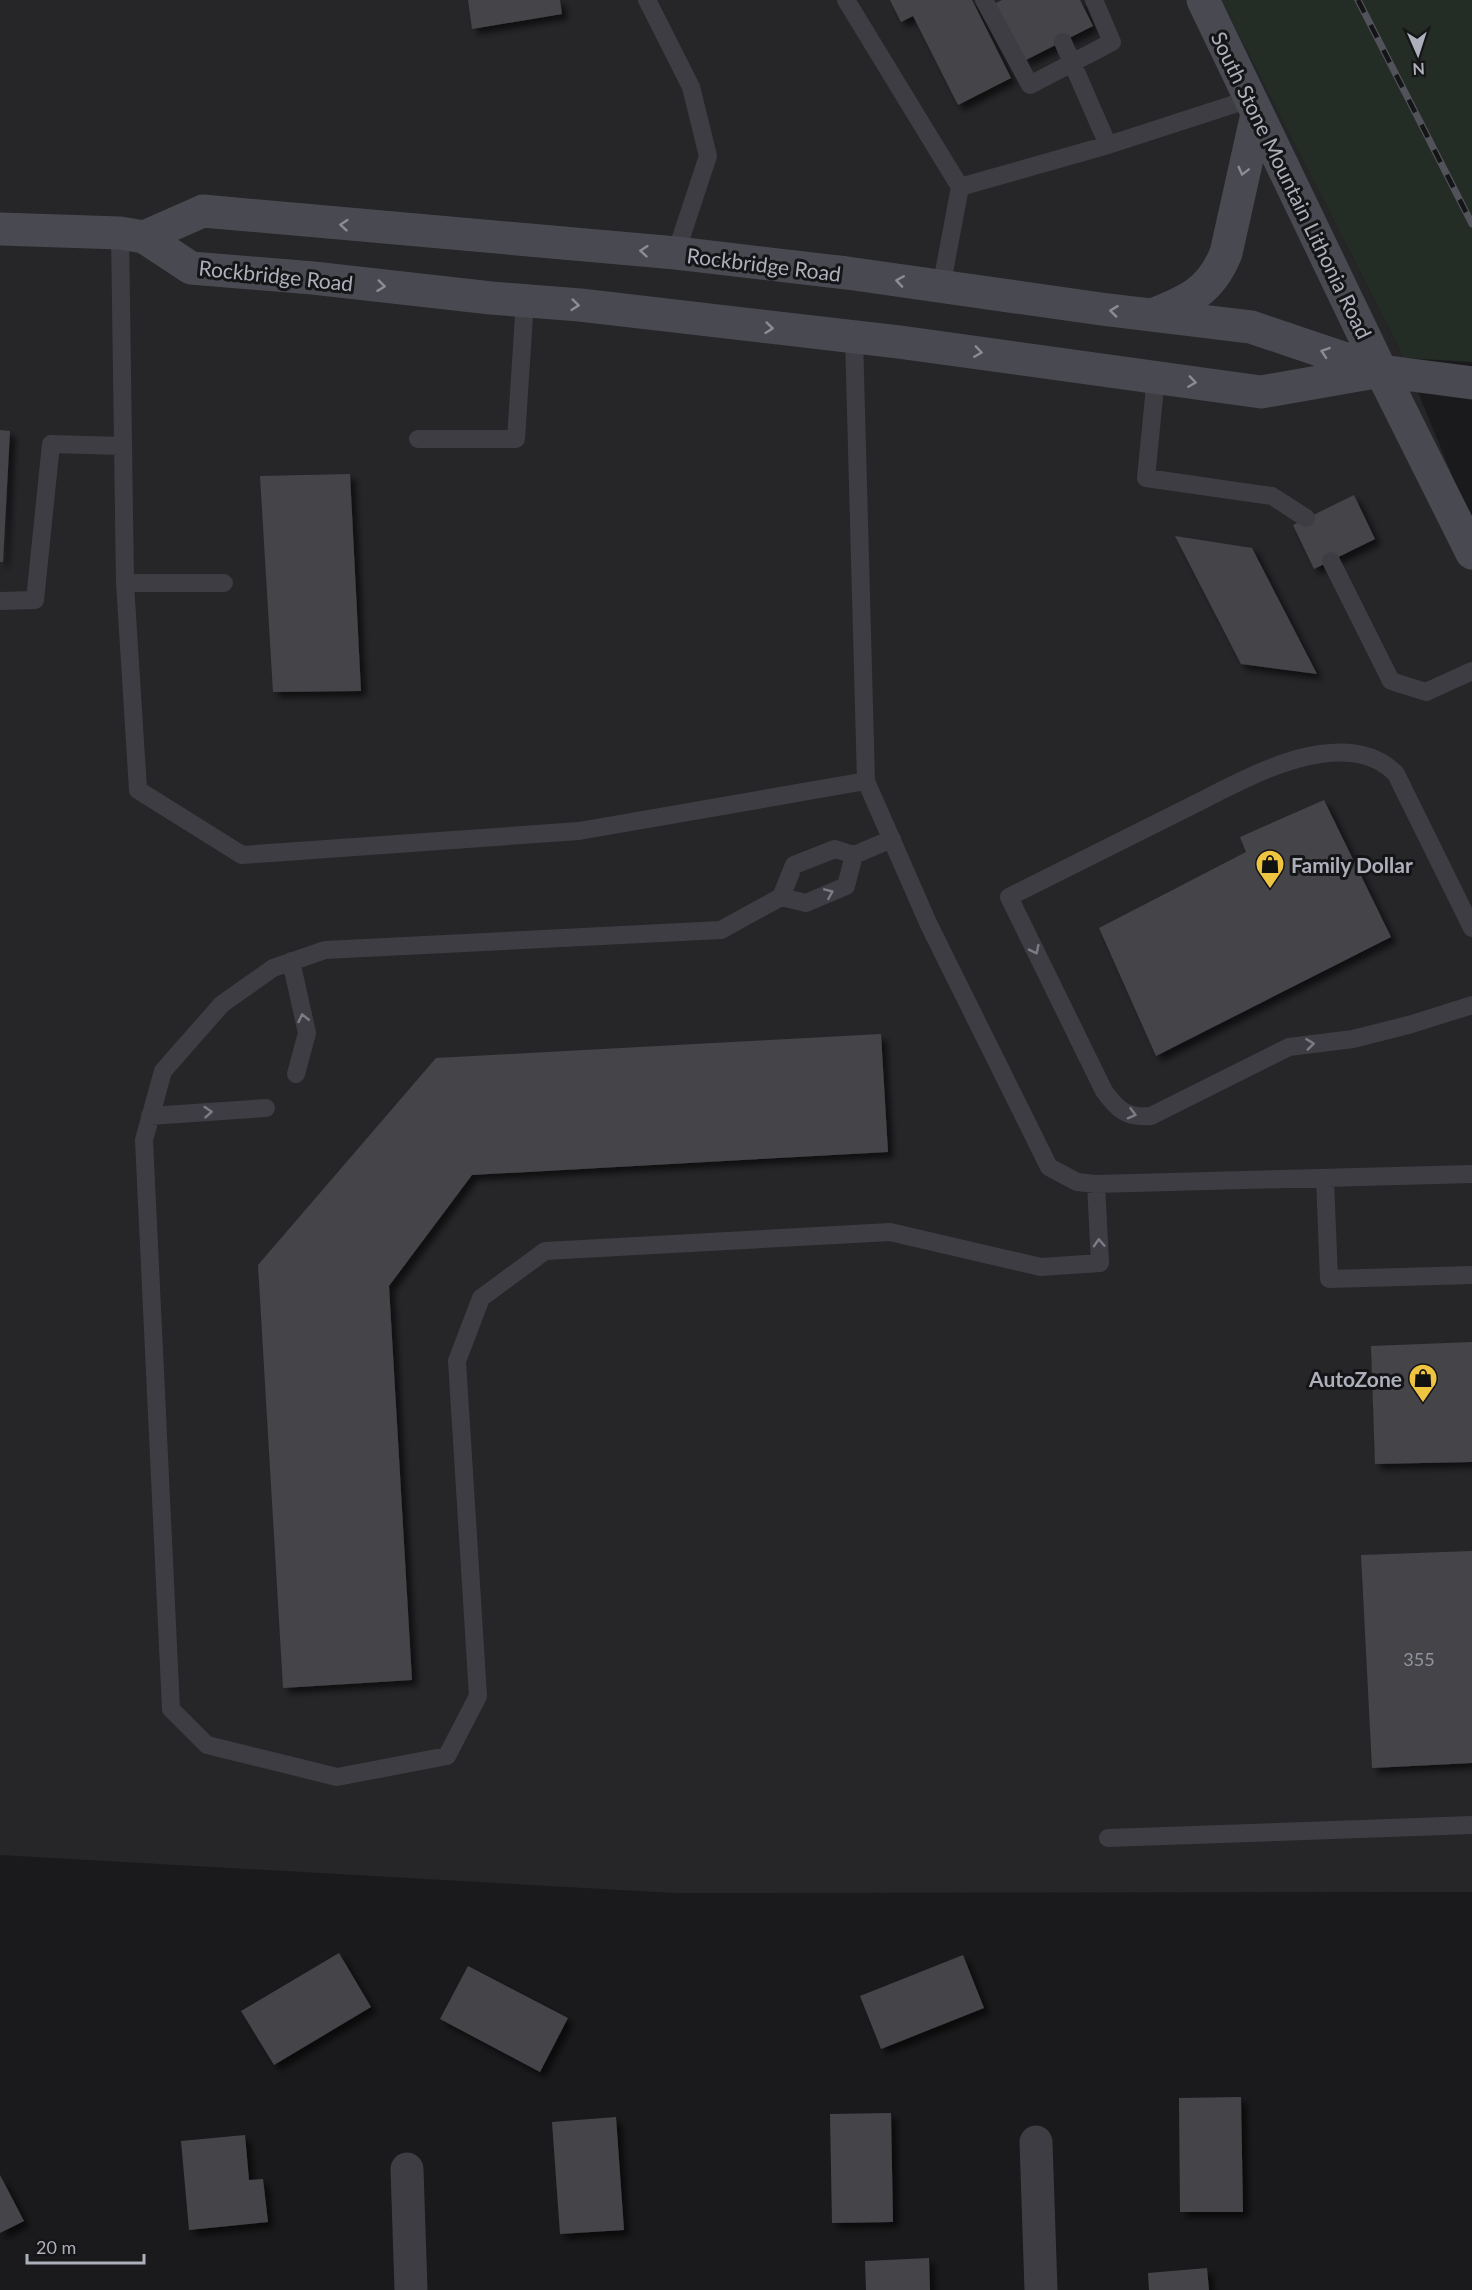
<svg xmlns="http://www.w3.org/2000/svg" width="1472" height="2290" font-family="Lato,sans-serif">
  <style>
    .built { fill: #262629 }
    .green { fill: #242c26 }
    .building { fill: #444549; filter: url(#shadow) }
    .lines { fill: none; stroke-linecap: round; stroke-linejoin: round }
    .service { stroke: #3d3d43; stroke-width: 18 }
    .minor { stroke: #3d3d43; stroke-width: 33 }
    .secondary { stroke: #494a51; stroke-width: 33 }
    .rail-casing { stroke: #52535a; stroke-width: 7 }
    .rail { stroke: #151517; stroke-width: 4.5; stroke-dasharray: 14; stroke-linecap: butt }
    .oneway { stroke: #8a8c96 }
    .oneway2 { stroke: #7b7c85 }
    .labels { text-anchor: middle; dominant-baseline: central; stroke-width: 6; stroke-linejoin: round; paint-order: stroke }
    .number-label { font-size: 18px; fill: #93959e }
    .street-label { font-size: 21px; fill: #adb0bb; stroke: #151517 }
    .poi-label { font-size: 21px; font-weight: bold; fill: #adb0bb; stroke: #151517; text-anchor: start }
  </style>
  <defs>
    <filter id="shadow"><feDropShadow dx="5.5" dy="5.5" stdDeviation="3" flood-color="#0009"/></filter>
  </defs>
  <rect width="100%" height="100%" fill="#1a1a1c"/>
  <path class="built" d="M0,0h1221l183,358 68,166v1368l-798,1 -674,-38z"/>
  <path class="green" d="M1221,0h251v362l-68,-4z"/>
  <path class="building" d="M468,0h92l2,14 -90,15z
    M890,0h82l39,78 -53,27 -45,-89 -12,6z
    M1002,0h78l13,26 -69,35 -30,-57z
    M0,430l10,1 -7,131h-3z
    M350,474l11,217 -88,1 -13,-216z
    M1354,495l21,44 -61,30 -21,-44z
    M1175,536l77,12 65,126 -76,-10z
    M1324,800l67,137 -235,119 -57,-128 147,-76 -6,-15z
    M881,1034l7,118 -416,23 -83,111 23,394 -129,8 -25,-423 178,-207z
    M1472,1342v120l-97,2 -4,-118z
    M1472,1551v212l-100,5 -11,-213z
    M339,1953l32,54 -97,58 -33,-54z
    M963,1955l21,53 -103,41 -21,-53z
    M468,1966l100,52 -28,54 -100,-53z
    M1241,2097l2,115h-63l-1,-114z
    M891,2113l2,109 -61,1 -2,-109z
    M616,2117l8,113 -64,4 -8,-112z
    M245,2135l4,45 14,-1 5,43 -79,8 -8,-89z
    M0,2175l24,46 -24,12z
    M929,2258l1,32h-64l-1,-29z
    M1207,2268l2,22h-60l-1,-17z"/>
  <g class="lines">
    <path class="service" d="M647,0l44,87 17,69 -32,97
      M846,0l114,187
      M984,0l46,85 82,-43 -18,-42
      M1063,42l45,103
      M120,233l5,350 13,207 104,65 337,-24 287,-50 -12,-444
      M941,288l19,-101 148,-42 142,-46
      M1156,377l-10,101 126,18 34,22
      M418,439h98l9,-139
      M1331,561l60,120 35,11 46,-21
      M125,583h99
      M0,601l35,-1 16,-156 72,2
      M866,781l63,144 120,242 28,15 19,2 376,-10
      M892,839l-38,16 -19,-6 -41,16 -13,32 -60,33 -396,20 -52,18 -51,36 -59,67 -19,69 27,569 36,36 130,32 110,-21 31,-60 -21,-335 24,-63 64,-47 345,-19 151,35 59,-4 -4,-79
      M781,897l25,6 40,-17 8,-31
      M1472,928l-76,-154c-20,-21 -48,-24 -76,-20 -44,6 -95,35 -135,55 -59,29 -117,59 -176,88l95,194c14,19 22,27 47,25l138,-69 64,-8 59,-15 60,-19
      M291,961l16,72 -11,41
      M150,1116l116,-8
      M1325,1179l4,100 143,-4
      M1108,1838l364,-13"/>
    <path class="minor" d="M1036,2142l5,148
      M407,2169l4,121"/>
    <path class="secondary" d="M1203,0l178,371 91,182
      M0,229l120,4 24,4 47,31 122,10 178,20 89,7 319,37 362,50 120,-21
      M144,237l59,-26 473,42 171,20 254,36 150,18 130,44 91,12
      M1152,315c36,-14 59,-24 74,-62l31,-139"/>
    <g class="rail-casing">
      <path id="rail" d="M1358,0l114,224"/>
    </g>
    <use href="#rail" class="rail"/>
  </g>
  <defs><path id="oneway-chevron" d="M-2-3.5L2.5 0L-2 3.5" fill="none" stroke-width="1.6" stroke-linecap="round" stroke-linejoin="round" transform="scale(1.5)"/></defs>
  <g class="oneway">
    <use href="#oneway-chevron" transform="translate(1243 171) rotate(104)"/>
    <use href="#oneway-chevron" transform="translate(344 225) rotate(-175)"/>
    <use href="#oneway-chevron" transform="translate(644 251) rotate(-175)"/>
    <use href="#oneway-chevron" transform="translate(900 281) rotate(-171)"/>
    <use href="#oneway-chevron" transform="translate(381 286) rotate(7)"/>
    <use href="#oneway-chevron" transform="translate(575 305) rotate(6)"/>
    <use href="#oneway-chevron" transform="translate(1114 311) rotate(-173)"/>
    <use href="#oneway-chevron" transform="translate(769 328) rotate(6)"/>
    <use href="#oneway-chevron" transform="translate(978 352) rotate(8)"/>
    <use href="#oneway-chevron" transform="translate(1325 352) rotate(-161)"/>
    <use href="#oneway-chevron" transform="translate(1192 382) rotate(8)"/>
  </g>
  <g class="oneway2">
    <use href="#oneway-chevron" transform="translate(829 893) rotate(-23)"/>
    <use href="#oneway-chevron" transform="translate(1035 950) rotate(64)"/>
    <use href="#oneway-chevron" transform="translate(303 1018) rotate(-103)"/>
    <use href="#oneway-chevron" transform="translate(1310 1044) rotate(-7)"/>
    <use href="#oneway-chevron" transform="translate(208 1112) rotate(-4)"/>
    <use href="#oneway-chevron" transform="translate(1132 1114) rotate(15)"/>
    <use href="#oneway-chevron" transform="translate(1099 1243) rotate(-93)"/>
  </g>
  <defs>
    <g id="shop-pin" transform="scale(1.5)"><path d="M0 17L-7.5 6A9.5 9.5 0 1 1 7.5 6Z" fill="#eec440" stroke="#151517"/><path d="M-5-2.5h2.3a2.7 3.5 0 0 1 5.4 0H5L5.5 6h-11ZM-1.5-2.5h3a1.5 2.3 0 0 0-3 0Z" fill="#111"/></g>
  </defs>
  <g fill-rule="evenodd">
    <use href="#shop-pin" x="1270" y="864"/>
    <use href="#shop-pin" x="1423" y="1378"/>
  </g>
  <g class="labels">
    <g class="number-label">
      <text x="1419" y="1659">355</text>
    </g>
    <g class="street-label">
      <text transform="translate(1292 185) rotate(64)">South Stone Mountain Lithonia Road</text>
      <text transform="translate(764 264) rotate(7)">Rockbridge Road</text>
      <text transform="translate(276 275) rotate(6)">Rockbridge Road</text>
    </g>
    <g class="poi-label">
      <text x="1291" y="864">Family Dollar</text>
      <text x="1402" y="1378" text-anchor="end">AutoZone</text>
    </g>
  </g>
  <g transform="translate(1418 54) rotate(177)" stroke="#151517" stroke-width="4.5" paint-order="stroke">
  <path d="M0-4.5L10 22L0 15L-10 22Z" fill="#adb0bb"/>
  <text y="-9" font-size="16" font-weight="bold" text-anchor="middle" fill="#adb0bb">N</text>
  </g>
  <path d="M27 2254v9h117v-9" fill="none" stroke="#adb0bb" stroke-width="3"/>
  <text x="36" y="2254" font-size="18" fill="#adb0bb" stroke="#151517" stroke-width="4.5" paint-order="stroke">20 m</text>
</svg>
